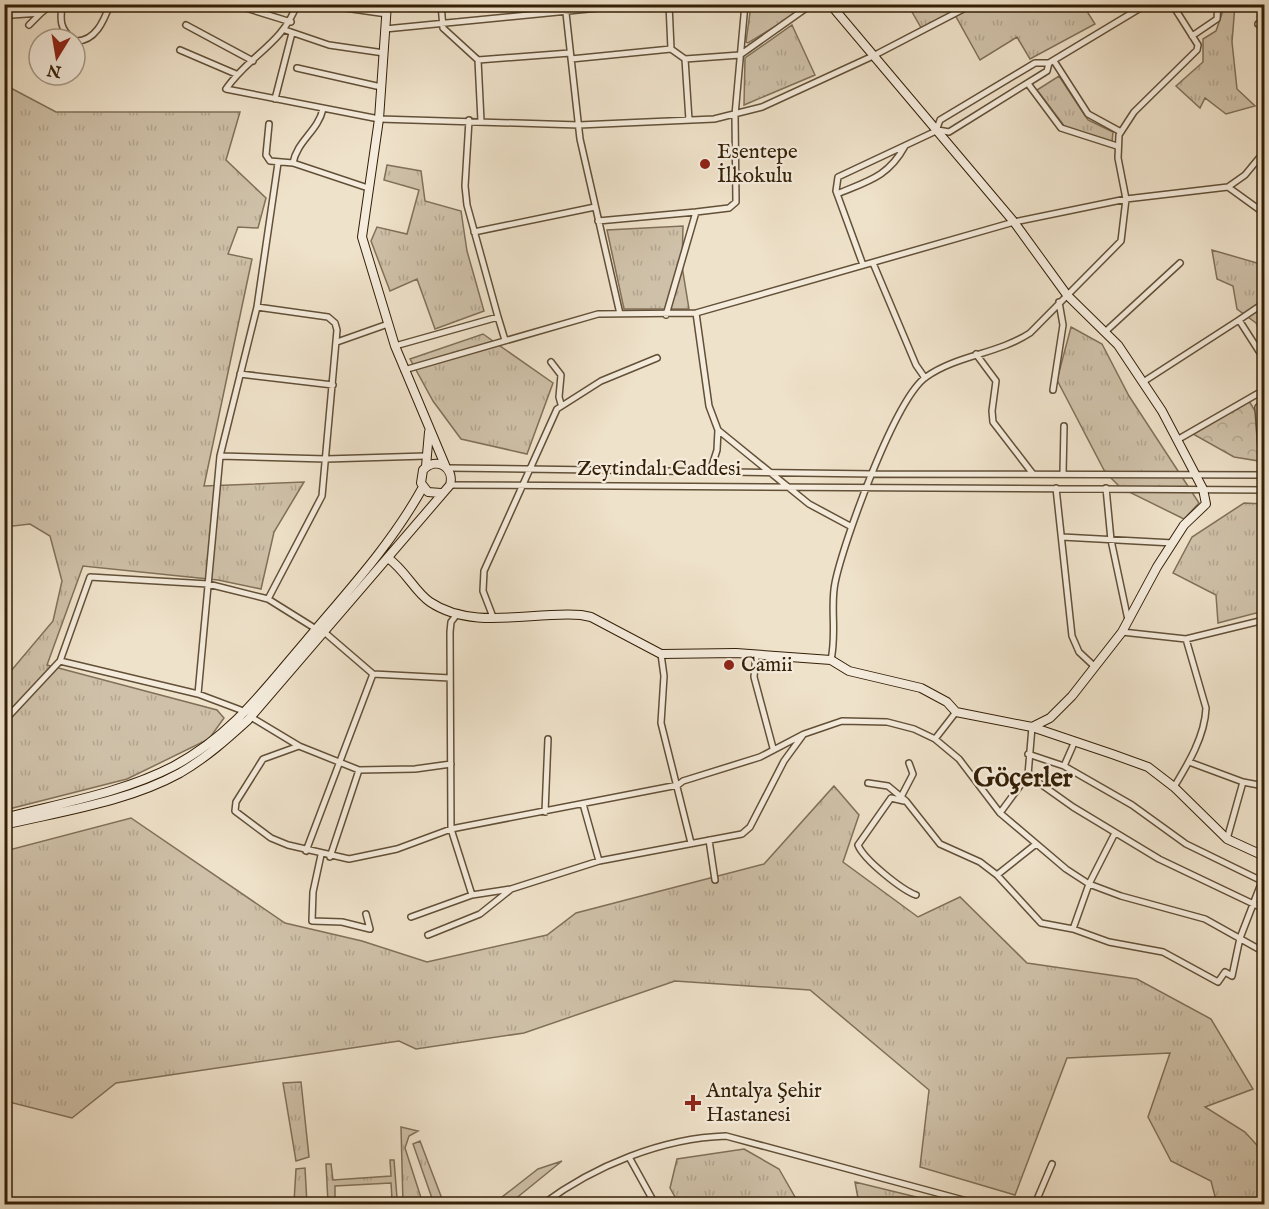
<svg xmlns="http://www.w3.org/2000/svg" width="1269" height="1209" font-family="'IM FELL English',serif">
  <style>
    .grass { fill: url(#grass-tufts); stroke: #817058; stroke-width: 1.5 }
    .forest { fill: url(#forest-crowns); stroke: #817058; stroke-width: 1.5 }
    .lines { fill: none; stroke-linecap: round; stroke-linejoin: round }
    .street-casing { stroke: #625037; stroke-width: 8 }
    .secondary-casing { stroke: #331f06; stroke-width: 10 }
    .street { stroke: #f5ecdd; stroke-width: 5 }
    .secondary { stroke: #f5ecdd; stroke-width: 8 }
    .poi-dot { fill: #8f2418; stroke: #f5ecdd; stroke-width: 2 }
    .labels { text-anchor: middle; dominant-baseline: central; stroke-width: 4.5; stroke-linejoin: round; paint-order: stroke }
    .poi-label { font-size: 21px; fill: #331f06; stroke: #f5ecdd; text-anchor: start }
    .street-label { font-size: 21px; fill: #331f06; stroke: #f5ecdd }
    .district-label { font-size: 27px; font-weight: bold; fill: #331f06; stroke: #f5ecdd }
  </style>
  <defs>
    <pattern id="grass-tufts" width="24" height="20" patternUnits="userSpaceOnUse" patternTransform="scale(1.5)"><rect width="24" height="20" fill="#cfc1a9"/><path d="M3 7l-1-3M5 7V3M7 7l1-3M15 17l-1-3M17 17v-4M19 17l1-3" fill="none" stroke="#b2a590"/></pattern>
    <pattern id="forest-crowns" width="20" height="18" patternUnits="userSpaceOnUse" patternTransform="scale(1.5)"><rect width="20" height="18" fill="#cfc1a9"/><path d="M2 6a3 3 0 1 1 6 0M12 15a3 3 0 1 1 6 0" fill="none" stroke="#b2a590"/></pattern>
  </defs>
  <rect width="100%" height="100%" fill="#efe2ca"/>
  <filter id="stains"><feTurbulence type="fractalNoise" baseFrequency=".00333" numOctaves="4"/><feColorMatrix values="0 0 0 0 .2 0 0 0 0 .09 0 0 0 0 .02 0 0 0 .5 -.17"/></filter>
  <radialGradient id="worn" r=".72"><stop offset=".6" stop-color="#630" stop-opacity="0"/><stop offset="1" stop-color="#630" stop-opacity=".3"/></radialGradient>
  <path class="grass" d="M751,5h59l-62,38 -2,-1z
    M908,5h175l12,19 -65,35 -13,-22 -37,23 -25,-45 -32,16z
    M1225,5h10l-3,37 5,47 18,17 -29,8 -21,-16 -5,10 -24,-22 27,-24v-23l13,-8z
    M792,25l23,50 -71,30 1,-47z
    M1059,76l29,44 25,12 -1,10 -47,-15 -28,-37z
    M5,85l51,27h184l-14,48 40,38 -8,30 -20,-1 -10,27 24,5 -48,227 100,-4 -30,50 -13,57 -43,-9 -135,-14 -36,99 170,45 7,8 -15,21 -82,40 -122,31v-132l48,-57 9,-40 -12,-45 -20,-12 -25,3z
    M387,165l34,6 4,30 36,10 6,40 17,60 -49,18 -18,-50 -27,12 -19,-50 6,-14 30,7 12,-44 -35,-10z
    M683,226l-1,40 7,43h-65l-17,-79z
    M1212,250l52,15v74l-8,-16 -19,-14 -4,-23 -16,-7z
    M1071,327l31,17 27,52 70,107 -15,16 -63,-31 -16,-16 -48,-92z
    M483,334l70,49 -26,71 -66,-15 -28,-38 -23,-42z
    M1244,503l20,1v107l-46,12 -2,-28 -43,-22 19,-36z
    M834,786l25,29 -16,47 75,55 42,-20 67,66 110,16 74,40 42,70 -48,18 40,25 19,21v51h-47l-6,-23 -40,-20 -23,-44 22,-64 -103,5 -52,137 -95,-28 9,-77 -119,-100 -135,-9 -151,52 -108,16 -17,-8 -283,42 -44,35 -67,-17v-250l126,-33 154,105 77,18 65,21 120,-27 29,-22 188,-49z
    M301,1082l8,75 -13,4 -13,-78z
    M401,1127l17,4 -9,5 -4,12 18,56h-20z
    M420,1141l24,63h-10l-21,-60z
    M744,1149l35,20 20,35h-120l-9,-16 7,-29z
    M390,1160h4l3,38 -5,1 -1,-16 -56,3v16l-7,1 -2,-39h5l2,16 58,-4z
    M562,1161l-53,43h-16l45,-35z
    M305,1168l2,36 -13,-2 2,-33z
    M855,1182l90,22h-86z"/>
  <path class="forest" d="M1249,401l9,15 1,45 -25,-4 -41,-23z"/>
  <g class="lines">
    <g class="street-casing">
      <path id="street" d="M62,4c-2,17 -2,24 10,35
        M233,4l58,18
        M297,4c-14,40 -49,52 -71,85l153,30 200,6 135,-6 48,-12 111,-51 100,-52
        M317,4l70,10
        M441,4l2,24 35,32 92,-7
        M565,4l15,135 40,175
        M669,4l2,45
        M12,15l29,-2 11,-9
        M1258,24l6,1
        M29,25l12,-12 -1,-9
        M186,25l67,36
        M385,29l254,-25
        M285,30l44,15 55,8
        M1192,36l25,-17 1,-15
        M75,41c20,1 29,-20 35,-37
        M180,50l56,24
        M571,59l100,-10 14,10
        M478,60l3,61
        M1054,61l34,53 33,18
        M76,65l1,-22
        M297,68l84,19
        M1029,85l32,43 56,18
        M275,99l17,-66
        M469,120l-4,66 2,19 31,112
        M689,120l-4,-61 55,-4 72,-51
        M269,124l-3,31 4,6 23,2 75,25
        M938,130l11,2 98,-61 2,-8 98,-59
        M293,163c4,-22 25,-32 30,-54
        M1228,187l36,26
        M837,194c31,-13 51,-17 68,-48
        M598,221l98,-9
        M474,232l121,-25
        M873,263l43,102 9,13
        M863,265l-27,-74 2,-14 98,-46 4,-11 95,-57h14
        M257,307l71,10 7,6 2,7 -15,166 -54,103 48,30
        M696,313l13,93 9,24 91,74 41,22
        M666,315l30,-103 33,-4 7,-6 -1,-87 10,-111
        M1239,320l25,-17
        M1105,332l75,-69
        M337,342l51,-18
        M395,346l103,-29 7,23
        M976,354l20,27 -4,30 1,11 40,52
        M551,362l10,13 -2,22 2,7
        M404,370l194,-56 98,-1 318,-91 112,-23 102,-12 17,-12 19,-23
        M240,374l93,11
        M1143,382l96,-62 25,39
        M1053,390l10,-65 -4,-23
        M1177,440l87,-50
        M220,456l106,3 100,-3
        M448,468l426,6 390,1
        M710,472l7,-22 1,-20
        M1063,474l1,-48
        M1263,475l-5,-68 6,-4
        M450,485l814,5
        M1056,488l16,148 7,16 15,14
        M1106,488l5,52 17,80
        M1062,537l111,6
        M458,613l-7,9 -1,10 1,197 21,66
        M493,617l-10,-26 1,-20 73,-162 44,-28 56,-23
        M323,631l50,43 77,4
        M1122,632l64,7 78,-19
        M661,654l3,22 -3,47 30,120
        M756,654l-2,23 19,71
        M4,656v3
        M831,660c6,-28 -1,-53 4,-77 8,-40 60,-184 91,-206 31,-22 72,-23 104,-44l91,-92 5,-42 -8,-41 1,-23 15,-23 63,-62 1,-5 -26,-41
        M60,661l30,-84 118,7 60,15
        M198,694l22,-238 37,-149 21,-144
        M251,717l48,29
        M4,721l56,-60 138,33 48,18
        M935,739l21,-27
        M1028,754l36,12 68,39 54,39 78,38
        M1189,762l54,20 21,4
        M451,764l-36,5 -56,1 -60,-24 -36,13 -27,43 -1,9 36,27 17,7 61,14 48,-10 54,-20 227,-44 5,-4 77,-24 44,-23 38,-13 45,1 27,7 21,10 24,20 41,54 66,56 23,15 32,12 84,23 59,33
        M1064,766l11,-25
        M1028,775l45,32 86,52 105,50
        M868,783l20,3 18,15 34,43 40,18 17,13 44,48 32,6 36,13 54,10 55,30 7,-10 7,4 8,-38 24,-62
        M1174,787c14,-23 31,-51 32,-79l-20,-69
        M901,797l12,-23 -4,-11
        M904,801l-13,-3 -33,47c6,15 44,45 58,50
        M583,804l16,57
        M545,812l3,-73
        M1000,813l28,-38 4,-48
        M1227,839l16,-57
        M709,840l6,40
        M306,851l67,-177
        M321,855l-8,37 -1,29 30,1 28,7 -4,-15
        M330,857l29,-87
        M997,875l39,-31
        M411,917l61,-22 39,-6 88,-28 143,-27 8,-7 34,-66 19,-26
        M1073,929l16,-45 26,-51
        M428,935l52,-21 30,-24
        M1264,1043l-3,7 3,14
        M629,1157l26,47
        M543,1204c51,-38 119,-66 183,-68l252,68
        M1035,1204l17,-40"/>
    </g>
    <g class="secondary-casing">
      <path id="secondary" d="M387,4l-8,115 -17,118 33,109 50,119
        M830,4l184,218 53,73 51,50 44,66 41,78 3,15 -22,21 -27,42 -35,65 -50,64 -22,22 -18,9
        M426,466l3,-34
        M388,558c18,13 27,34 42,44 43,29 102,9 151,13l10,2 70,37 75,-1 95,7 18,11 72,17 26,14 9,10 76,15 80,27 36,13 26,20 53,52 37,17
        M4,818c57,-15 118,-25 170,-52 58,-31 89,-75 131,-124 42,-50 86,-97 118,-155
        M4,825c59,-14 123,-23 176,-52 26,-15 47,-34 68,-53l202,-235c5,-18 -14,-29 -27,-15l-2,13 7,9 13,1"/>
    </g>
    <use href="#street" class="street"/>
    <use href="#secondary" class="secondary"/>
  </g>
  <g class="poi-dot">
    <circle cx="705" cy="164" r="6"/>
    <circle cx="729" cy="665" r="6"/>
    <path d="M690 1094h6v6h6v6h-6v6h-6v-6h-6v-6h6z"/>
  </g>
  <g class="labels">
    <g class="poi-label">
      <text x="717" y="152">Esentepe<tspan x="717" dy="24">İlkokulu</tspan></text>
      <text x="741" y="665">Camii</text>
      <text x="706" y="1091">Antalya Şehir<tspan x="706" dy="24">Hastanesi</tspan></text>
    </g>
    <g class="street-label">
      <text x="659" y="469">Zeytindalı Caddesi</text>
    </g>
    <g class="district-label">
      <text x="1023" y="779">Göçerler</text>
    </g>
  </g>
  <rect width="1269" height="1209" fill="none" stroke="#efe2ca" stroke-width="24"/>
  <rect x="6" y="6" width="1257" height="1197" fill="none" stroke="#331f06" stroke-width="3"/>
  <rect x="12" y="12" width="1245" height="1185" fill="none" stroke="#331f06" stroke-width="1.5"/>
  <g transform="translate(57 57) rotate(191)"><circle r="28" fill="#f5ecdd" stroke="#a79a87" stroke-width="1.5"/>
  <path d="M0-4.5L10 22L0 15L-10 22Z" fill="#8f2418"/>
  <text y="-9" font-size="16" font-weight="bold" text-anchor="middle" fill="#331f06">N</text>
  </g>
  <rect width="100%" height="100%" filter="url(#stains)"/>
  <rect width="100%" height="100%" fill="url(#worn)"/>
</svg>
